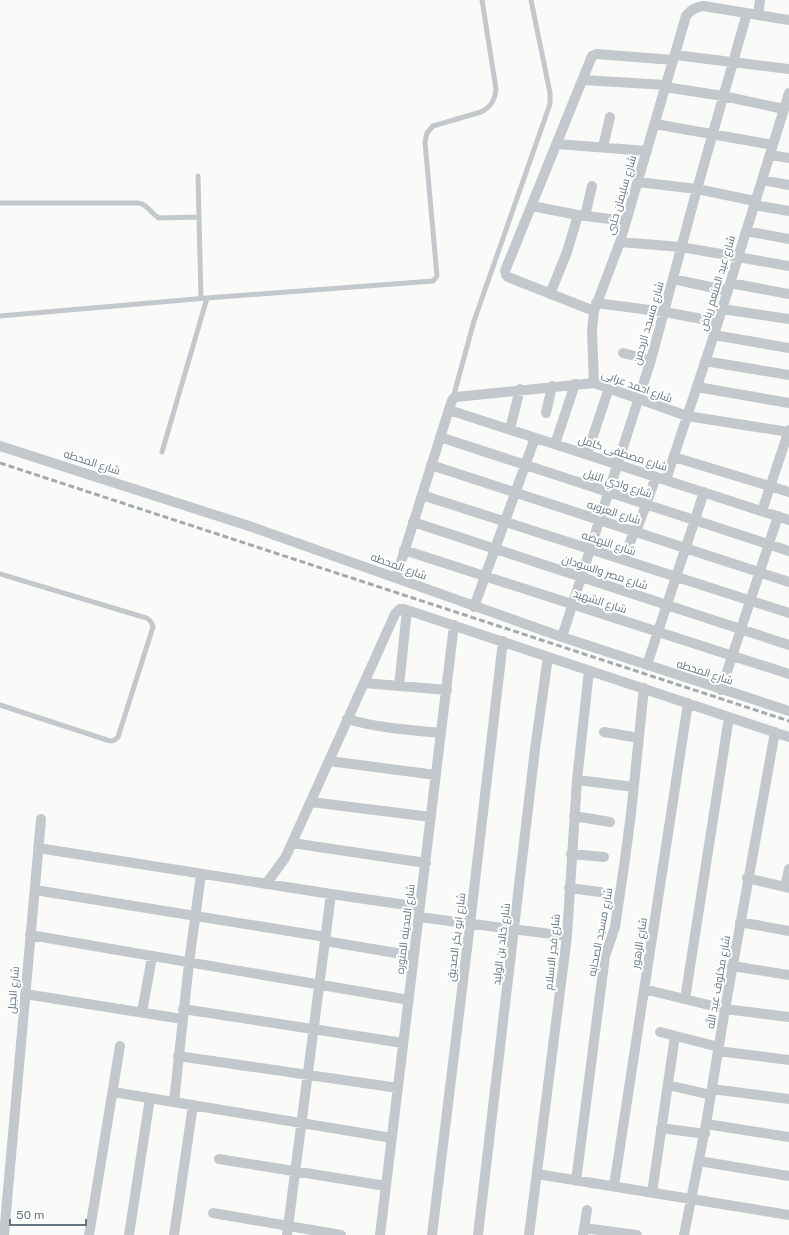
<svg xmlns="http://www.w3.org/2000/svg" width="789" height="1235" font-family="'Public Sans',Cairo,sans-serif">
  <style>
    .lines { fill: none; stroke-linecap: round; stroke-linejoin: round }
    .service { stroke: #c3c8cc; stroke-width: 5 }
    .minor { stroke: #c3c8cc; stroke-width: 10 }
    .rail { stroke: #a2aab0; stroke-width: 3; stroke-dasharray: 6 3; stroke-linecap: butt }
    .labels { text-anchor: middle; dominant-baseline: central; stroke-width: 4; stroke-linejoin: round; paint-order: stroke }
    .street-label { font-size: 11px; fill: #657683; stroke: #fff }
  </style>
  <rect width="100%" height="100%" fill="#fafaf8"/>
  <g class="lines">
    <path class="service" d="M198,176l3,122
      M0,203h138c10,1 12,10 21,15l40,-1
      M0,316l207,-18 226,-17 4,-5 -12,-134 2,-9 6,-7 48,-14c10,-5 14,-12 15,-23l-14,-89
      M453,398l21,-77 76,-217v-11l-19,-93
      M162,452l45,-154
      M0,574l143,43c6,1 8,4 10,10l-35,110c-4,4 -6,5 -11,3l-107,-35"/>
    <path class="minor" d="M758,15l2,-15
      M675,55l114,14
      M583,80l83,5
      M665,87l58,9 61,13
      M655,124l118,21
      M557,144l90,7
      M603,147l7,-30
      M770,155l19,3
      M762,180l27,5
      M638,182l59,7 58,12
      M754,205l35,6
      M532,206l46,9 48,6
      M585,216l7,-30
      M746,231l43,8
      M620,242l61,5 108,19
      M673,279l55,12
      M730,283l59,11
      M550,294l17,-42 11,-37
      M596,303l69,9 53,10
      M722,309l67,10
      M594,311l-86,-34 -2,-2 -1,-4 87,-215 5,-2 76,6
      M714,335l75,13
      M623,353l28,7
      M705,361l84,14
      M594,383l-2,-52 2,-20 26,-69 66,-226c5,-6 9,-9 17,-10l86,14
      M697,387l92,16
      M449,410l340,110
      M546,413l6,-27
      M510,429l10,-40
      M440,437l349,114
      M555,444l20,-60
      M0,446l249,80 313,111 227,74
      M587,454l22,-66
      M674,457l115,35
      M431,465l358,117
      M666,480l48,-145 75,-242
      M422,495l367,118
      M762,511l27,-81
      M413,522l376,123
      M636,532l20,-55
      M404,550l385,124
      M624,560l10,-29
      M396,578l55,-175 2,-4 3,-2 138,-14 93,33 102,16
      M474,607l61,-169
      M562,637l89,-277 46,-171 50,-176
      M647,665l57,-173
      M364,683l83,7
      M399,686l8,-76
      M721,690l57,-174
      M347,719c31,9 62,11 94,14
      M604,732l35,6
      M329,761l107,14
      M577,780l57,7
      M311,802l120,15
      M574,816l36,6
      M292,843l134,20
      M38,848l293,46 89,13
      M571,854l33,3
      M747,878l42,10
      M266,884l19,-26 7,-15 103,-229 5,-5h4l385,128
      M785,887l4,-18
      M569,888l31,4
      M35,890l291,47
      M419,917l148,19
      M740,922l49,9
      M30,935l379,65
      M325,941l89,15
      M732,966l57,9
      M644,989l81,20 64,8
      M25,994l157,25
      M685,999l44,-282
      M183,1009l220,34
      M142,1012l10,-55
      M660,1032l59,15
      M718,1051l71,9
      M178,1056l220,32
      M668,1085l43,10
      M712,1089l77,10
      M113,1092l279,46
      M174,1102l15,-139 12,-89
      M706,1124l83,13
      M661,1128l44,6
      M219,1159l167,27
      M699,1161l90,15
      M537,1174l252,41
      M576,1181l29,-225 10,-29 10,-68 6,-45 13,-126
      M614,1186l74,-483
      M652,1193l23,-157
      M213,1213l128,22
      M584,1228l53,7
      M4,1235l37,-416
      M89,1235l31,-189
      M129,1235l21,-137
      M174,1235l19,-130
      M287,1235l44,-341
      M380,1235l74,-610
      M432,1235l38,-311 33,-283
      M478,1235l57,-486 13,-92
      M529,1235l38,-299 10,-156 12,-109
      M583,1235l4,-25
      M684,1235l22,-111 19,-115 50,-277"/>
    <path class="rail" d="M0,463l789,258"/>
  </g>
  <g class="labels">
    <g class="street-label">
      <text transform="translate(621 195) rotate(-74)">شارع سليمان حلبى</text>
      <text transform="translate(717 283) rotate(-73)">شارع عبد المنعم رياض</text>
      <text transform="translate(648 323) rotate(-74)">شارع مسجد الرحمن</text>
      <text transform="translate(637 386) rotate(20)">شارع احمد عرابى</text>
      <text transform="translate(623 453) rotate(18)">شارع مصطفى كامل</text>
      <text transform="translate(92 462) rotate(18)">شارع المحطه</text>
      <text transform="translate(618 483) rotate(18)">شارع وادي النيل</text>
      <text transform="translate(614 512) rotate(18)">شارع العروبه</text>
      <text transform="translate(609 543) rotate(18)">شارع النهضه</text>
      <text transform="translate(399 566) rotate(20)">شارع المحطه</text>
      <text transform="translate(605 572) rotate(18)">شارع مصر والسودان</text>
      <text transform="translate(600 601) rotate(18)">شارع الشهيد</text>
      <text transform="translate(705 672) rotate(18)">شارع المحطه</text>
      <text transform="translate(405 929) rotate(-83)">شارع المدينه المنوره</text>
      <text transform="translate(600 932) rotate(-79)">شارع مسجد الصحابه</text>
      <text transform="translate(456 937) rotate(-83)">شارع ابو بكر الصديق</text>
      <text transform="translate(639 943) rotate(-81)">شارع الزهور</text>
      <text transform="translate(501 944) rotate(-83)">شارع خالد بن الوليد</text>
      <text transform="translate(552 952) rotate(-84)">شارع فجر الاسلام</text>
      <text transform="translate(718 982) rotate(-80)">شارع مخلوف عبد الله</text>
      <text transform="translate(13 990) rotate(-85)">شارع الجبل</text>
    </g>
  </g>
  <path d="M10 1219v6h76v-6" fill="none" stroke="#657683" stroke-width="2"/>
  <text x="16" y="1219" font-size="12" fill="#657683" stroke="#ffffff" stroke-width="3" paint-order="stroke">50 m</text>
</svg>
